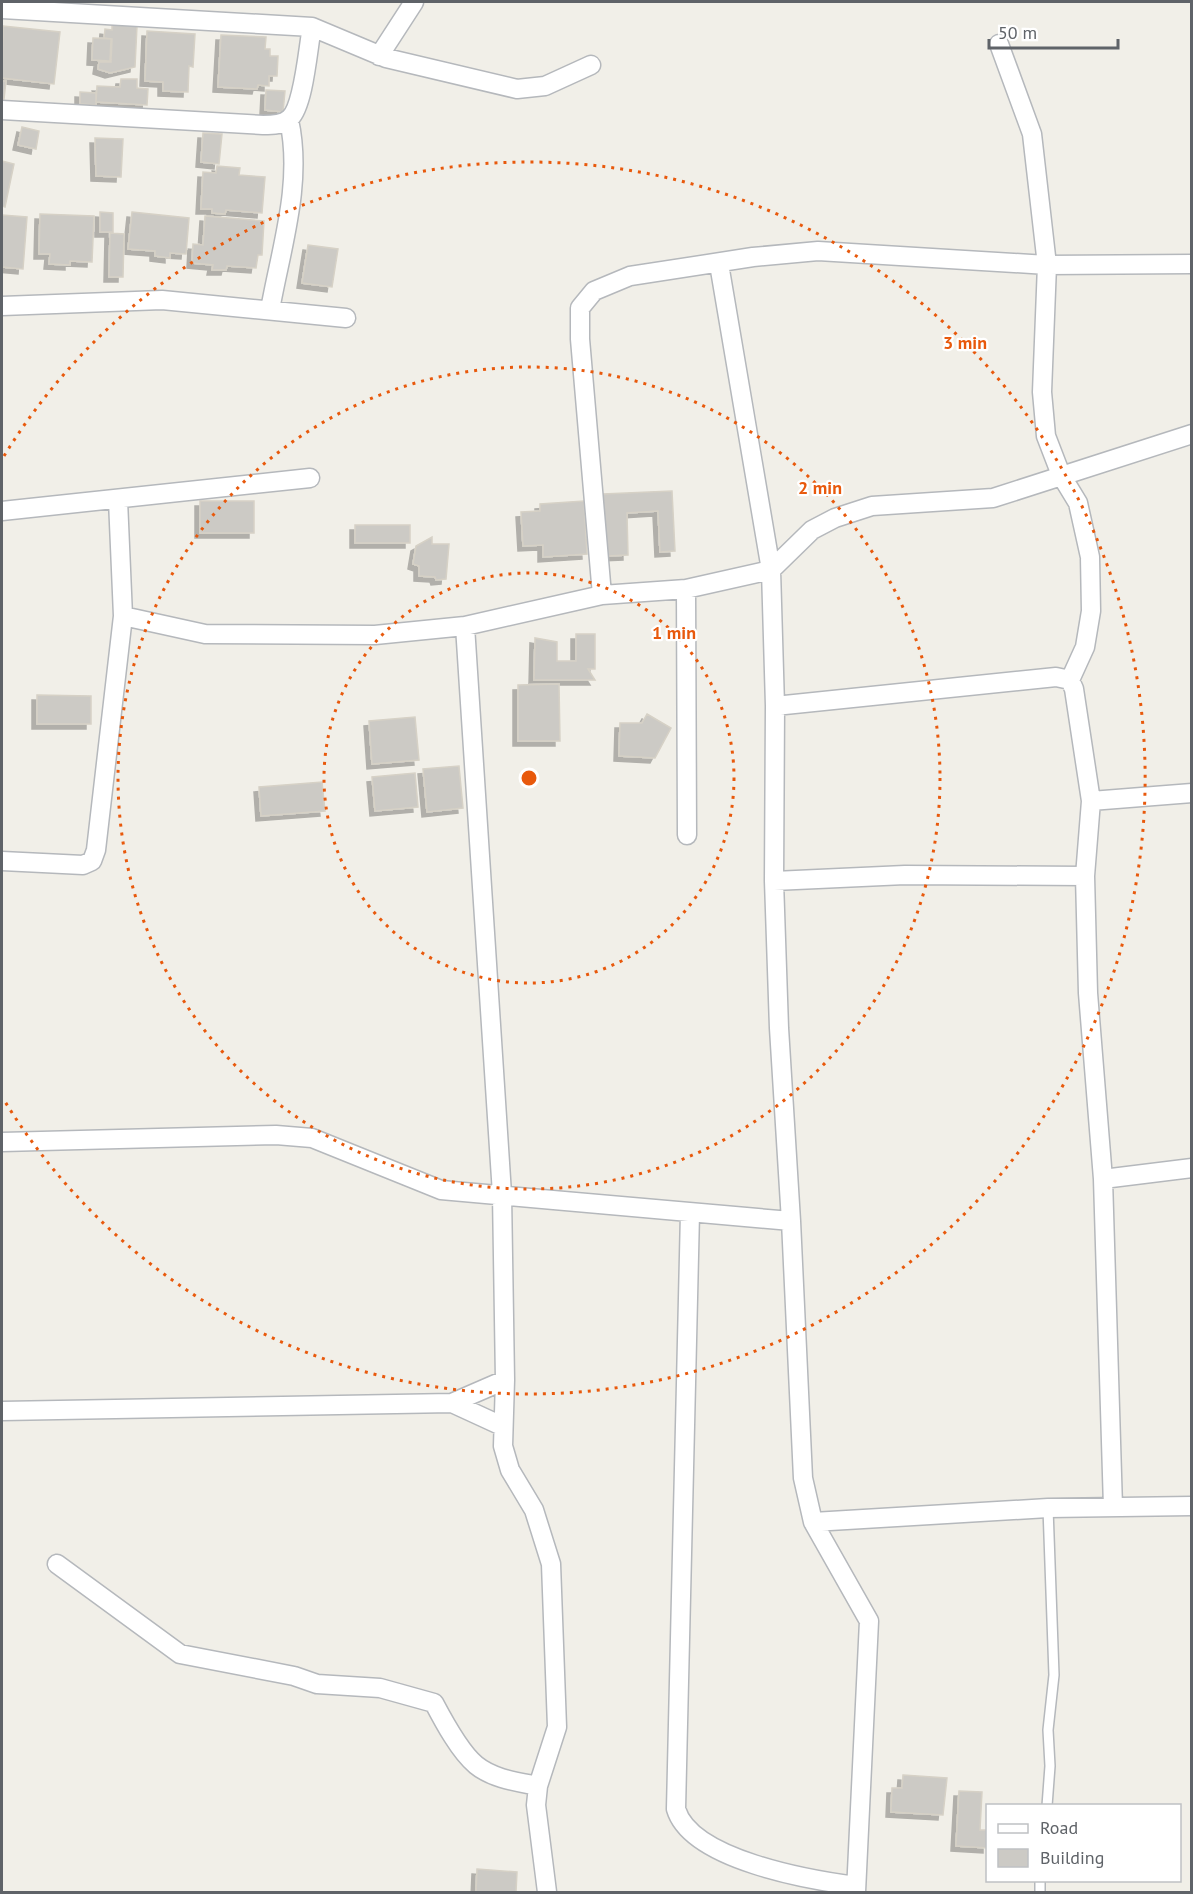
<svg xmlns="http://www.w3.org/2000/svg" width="1193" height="1894" font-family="'PT Sans',sans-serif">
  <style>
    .building { fill: #cccac5; stroke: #d6d1c6; stroke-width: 1.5; filter: url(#shadow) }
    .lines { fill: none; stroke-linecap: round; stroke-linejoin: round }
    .service-casing { stroke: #b5b8bc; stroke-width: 12 }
    .minor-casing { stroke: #b5b8bc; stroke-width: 21 }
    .service { stroke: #fff; stroke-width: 9 }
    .minor { stroke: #fff; stroke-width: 18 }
    .ring { fill: none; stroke: #e8590c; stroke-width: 3; stroke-dasharray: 3 6 }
    .centre { fill: #e8590c; stroke: #fff; stroke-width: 3 }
    .ring-label { font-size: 18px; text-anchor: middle; font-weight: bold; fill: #e8590c; stroke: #fff; stroke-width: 4.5; stroke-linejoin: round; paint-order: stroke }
  </style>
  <defs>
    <filter id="shadow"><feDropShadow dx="-5" dy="5" stdDeviation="0" flood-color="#0004"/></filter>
  </defs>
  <rect width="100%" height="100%" fill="#f1efe8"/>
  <path class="building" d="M112,25l25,1 -2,41 -25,6 -12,-4 1,-7h12l1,-23 -8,-1 1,-9 7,1z
    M3,26l57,6 -6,52 -52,-6z
    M147,31l48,3 -2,33 -4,-1 -1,26 -25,-1v-9l-18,-1z
    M221,35l45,2 -1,12h5v7h8l-1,20h-8v10l-11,-1 -1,4 -39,-2z
    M93,38l18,1 -1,22 -18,-1z
    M121,79h16v9l11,1 -1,16 -51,-3 1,-16 23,1z
    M2,81h4l-2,18h-2z
    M266,90l19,1 -2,21 -18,-2z
    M80,92l16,1v12l-16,-1z
    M22,127l17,4 -3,18 -18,-4z
    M203,133l19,1 -3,30 -18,-2z
    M95,138l28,1 -2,38 -25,-1z
    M2,161l12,3 -9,43 -3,-1z
    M217,166l23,2 -1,7 26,2 -3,36 -36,-3 -1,4 -13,-1v-4h-11l2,-37 13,1z
    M100,212l13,1v19h-13z
    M132,212l57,6 -3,36 -16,-1v5l-15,-2v-5l-27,-2z
    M40,214l54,2 -2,46 -22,-1v4l-21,-1 1,-10h-11z
    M2,215l25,2 -4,52 -21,-2z
    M205,216l59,5 -2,34h-4l-2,13 -29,-2 -1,4h-14l1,-5 -21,-2 1,-19 10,1z
    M110,233l14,1 -1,43h-14z
    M308,245l30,4 -6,38 -30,-4z
    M672,491l3,60 -15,1 -2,-41 -31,2 1,42 -22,1 -3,-62z
    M200,501h54v32h-54z
    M584,501l3,53 -44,3v-12l-20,1 -2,-34 19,-1v-7z
    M355,525h55v18h-55z
    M432,537v7h17l-3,35 -10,1 -1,-3 -16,-1v-10l-6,-2 3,-18z
    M576,634h19v35h-7l7,11h-61l1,-42 22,4v19h19z
    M559,684l1,57h-42v-56z
    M37,695l54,1v28h-54z
    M647,714l24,14 -16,30 -36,-2 1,-33h22z
    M415,717l4,43 -47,4 -3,-43z
    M459,766l4,42 -36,4 -4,-43z
    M415,773l3,34 -43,4 -3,-34z
    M322,782l3,29 -64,5 -2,-29z
    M903,1775l44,3 -4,37 -52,-3 1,-24h10z
    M959,1791l23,1 -2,38h8v18l-32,-2z
    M477,1869l40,3 -1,20h-40z"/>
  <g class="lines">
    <g class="service-casing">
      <path id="service" d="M1047,1806l3,-40 -2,-36 6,-55 -6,-167
        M1040,1892v-12"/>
    </g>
    <g class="minor-casing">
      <path id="minor" d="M2,9l310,18 74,31 131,31 28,-3 46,-21
        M379,56l35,-54
        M2,110l261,15c9,0 20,0 27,-7 14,-13 18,-71 22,-91
        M719,264l52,306 4,136 -1,175 5,147 12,193 12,257 10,44 56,99 -13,271
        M2,306l160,-6 184,18
        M270,310c11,-62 33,-127 19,-190
        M118,500l5,116 82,18 170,1 90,-9 137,-31 84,-6 85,-19 41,-40 23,-12 37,-12 121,-8 199,-64
        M2,511l308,-33
        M686,589l1,246
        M602,595l-22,-256v-31l14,-17 36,-15 123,-19 65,-6 229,14 145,-1
        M465,626l37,568 3,186 -2,66 7,24 24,40 17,54 6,163 -19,59 -2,19 11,87
        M775,706l281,-29 14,3
        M1091,801l101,-8
        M2,861l81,4 9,-4 4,-11 27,-234
        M1085,876l3,117 15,186 10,328
        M774,881l131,-6 180,1 6,-75 -17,-112 -4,-9 15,-33 6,-36 -1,-54 -12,-54 -17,-28 -15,-39 -4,-44 5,-127 -15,-131 -33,-90
        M2,1142l274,-7 36,3 129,52 350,31
        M1103,1179l89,-11
        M690,1213l-14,596c15,51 134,71 180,77
        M452,1403l50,23
        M2,1411l450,-8 53,-23
        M813,1522l235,-14 144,-2
        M57,1564l123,90 114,22 23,8 63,4 54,15c10,19 26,49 42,62 17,14 42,17 62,21"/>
    </g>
    <use href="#service" class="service"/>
    <use href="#minor" class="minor"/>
  </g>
  <g class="ring">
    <circle cx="529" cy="778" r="205"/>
    <circle cx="529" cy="778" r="411"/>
    <path d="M4 456A616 616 0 1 1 4 1100"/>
  </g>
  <circle cx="529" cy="778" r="9" class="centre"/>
  <g class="ring-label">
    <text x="965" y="349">3 min</text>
    <text x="820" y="494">2 min</text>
    <text x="674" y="639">1 min</text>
  </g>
  <rect width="1193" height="1894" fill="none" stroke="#5f6368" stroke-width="6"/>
  <rect x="986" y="1804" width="195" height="78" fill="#ffffff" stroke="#bfc1c3" stroke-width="1.5"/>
  <rect x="998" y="1824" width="30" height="9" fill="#ffffff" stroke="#bfc1c3" stroke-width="1.5"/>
  <text x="1040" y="1834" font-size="18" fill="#5f6368">Road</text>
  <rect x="998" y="1849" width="30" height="18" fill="#cccac5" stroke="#bfc1c3" stroke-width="1.5"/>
  <text x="1040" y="1864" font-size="18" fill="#5f6368">Building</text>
  <path d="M989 39v9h129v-9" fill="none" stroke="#5f6368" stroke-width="3"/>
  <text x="998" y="39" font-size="18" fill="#5f6368" stroke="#ffffff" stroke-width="4.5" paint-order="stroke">50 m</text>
</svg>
